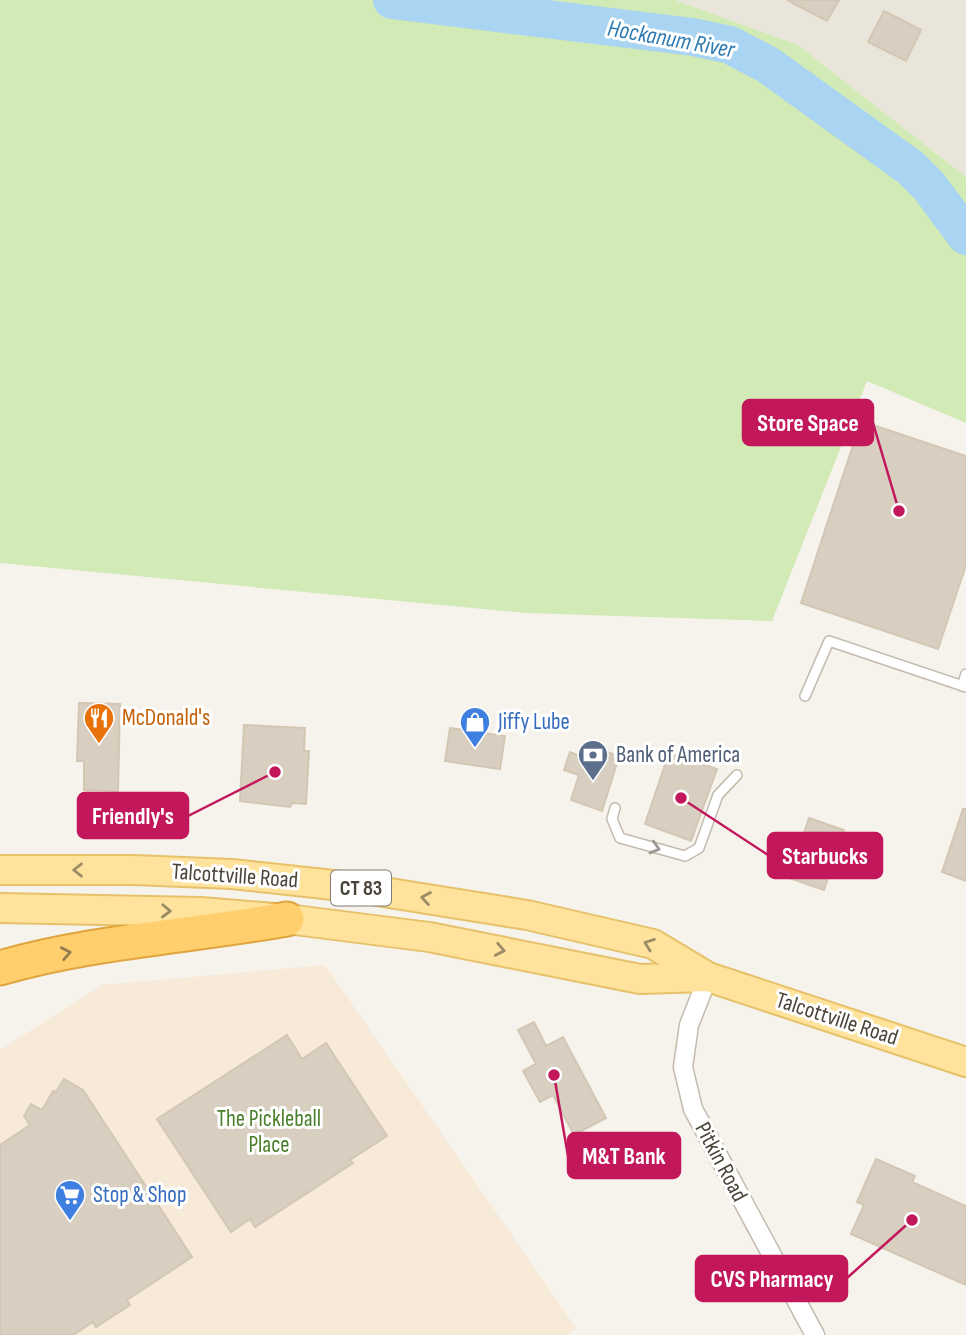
<svg xmlns="http://www.w3.org/2000/svg" width="966" height="1335" font-family="'Sofia Sans Condensed',sans-serif">
  <style>
    .residential { fill: #eae5da }
    .commercial { fill: #f7ead8 }
    .green { fill: #d2eab5 }
    .lines { fill: none; stroke-linecap: round; stroke-linejoin: round }
    .river { stroke: #a9d4f2; stroke-width: 38 }
    .building { fill: #d8cfc1; stroke: #d3c7b4; stroke-width: 2 }
    .service-casing { stroke: #c2bbae; stroke-width: 12 }
    .minor-casing { stroke: #c2bbae; stroke-width: 21 }
    .primary-casing { stroke: #e6c16a; stroke-width: 32 }
    .motorway-casing { stroke: #e0a43c; stroke-width: 37 }
    .service { stroke: #fff; stroke-width: 9 }
    .minor { stroke: #fff; stroke-width: 18 }
    .primary { stroke: #ffe39c; stroke-width: 28 }
    .motorway { stroke: #ffcf6e; stroke-width: 33 }
    .oneway { stroke: #9c9892 }
    .oneway2 { stroke: #9c8c66 }
    .oneway3 { stroke: #937c4e }
    .labels { text-anchor: middle; dominant-baseline: central; stroke-width: 6; stroke-linejoin: round; paint-order: stroke }
    .shield { fill: #fff; stroke: #817c74; stroke-width: 2 }
    .shield-label { font-size: 21px; font-weight: bold; fill: #4b4439 }
    .food-label { font-size: 23px; fill: #c56008; stroke: #fff; text-anchor: start }
    .shop-label { font-size: 23px; fill: #366cbe; stroke: #fff; text-anchor: start }
    .service-label { font-size: 23px; fill: #4e5e75; stroke: #fff; text-anchor: start }
    .street-label { font-size: 23px; fill: #4b4439; stroke: #fff }
    .park-label { font-size: 23px; fill: #4a7f2a; stroke: #fff }
    .water-label { font-size: 24px; font-style: italic; fill: #2e7ab2; stroke: #fff }
    .leader { fill: none; stroke: #c2185b; stroke-width: 2.5 }
    .callout-dot { fill: #c2185b; stroke: #fff; stroke-width: 2.5 }
    .callout { fill: #c2185b; stroke: #c2185b; stroke-width: 2.5 }
    .callout-label { font-size: 24px; text-anchor: middle; font-weight: bold; fill: #fff }
  </style>
  <rect width="100%" height="100%" fill="#f6f3ec"/>
  <path class="residential" d="M675,0h291v177l-168,-132z"/>
  <path class="commercial" d="M325,965l251,363 -7,7h-569v-285l102,-65z"/>
  <path class="green" d="M0,0h675l123,45 168,132v246l-99,-42 -95,240 -246,-8 -526,-50z"/>
  <g class="lines">
    <path class="river" d="M392,0l301,37 37,8 38,20 143,103 18,18 37,50"/>
  </g>
  <path class="building" d="M787,0h52l-12,21z
    M884,11l37,19 -15,31 -38,-19z
    M861,421l105,35v109l-28,84 -137,-46z
    M79,703l41,1 -2,87 -34,-1v-29h-7z
    M244,725l61,3 -1,23h5l-3,53 -14,-1 -2,4 -50,-6z
    M450,728l55,8 -5,33 -55,-8z
    M597,749l16,5 -1,4 6,2 -16,51 -31,-11 8,-25 -15,-5 6,-18 15,6 3,-8 7,2z
    M669,753l48,16 -26,72 -46,-17z
    M963,809h3v72l-24,-9z
    M809,818l35,12 -20,60 -35,-12z
    M534,1022l12,24 17,-9 43,81 -32,17 -21,-40 -13,7 -17,-31 13,-7 -18,-34z
    M287,1035l15,24 24,-16 61,93 -37,24 3,3 -98,64 -5,-8 -19,13 -74,-113z
    M64,1079l19,11 109,167 -65,43 3,5 -34,22 -3,-5 -20,13h-73v-190l30,-20 -6,-9 7,-12 11,6 11,-19 3,1z
    M876,1159l39,17 -3,6 54,24v79l-115,-51 13,-29 -7,-3z"/>
  <g class="lines">
    <g class="service-casing">
      <path id="service" d="M962,686l4,-12
        M805,696l24,-55 137,46
        M615,808l-3,11 8,19 65,18 14,-8 19,-53 19,-20"/>
    </g>
    <g class="minor-casing">
      <path id="minor" d="M708,977l-19,48 -6,42 10,42 122,226"/>
    </g>
    <g class="primary-casing">
      <path id="primary" d="M0,870h134l98,4 120,13 175,28 126,29 55,33 258,85
        M0,908l201,4 86,7 142,18 211,42 68,-2"/>
    </g>
    <g class="motorway-casing">
      <path id="motorway" d="M0,968c94,-27 192,-32 287,-49"/>
    </g>
    <use href="#service" class="service"/>
    <use href="#minor" class="minor"/>
    <use href="#primary" class="primary"/>
    <use href="#motorway" class="motorway"/>
  </g>
  <defs><path id="oneway-chevron" d="M-2-3.5L2.5 0L-2 3.5" fill="none" stroke-width="1.6" stroke-linecap="round" stroke-linejoin="round" transform="scale(1.75)"/></defs>
  <use class="oneway" href="#oneway-chevron" transform="translate(655 848) rotate(16)"/>
  <g class="oneway2">
    <use href="#oneway-chevron" transform="translate(78 870) rotate(-180)"/>
    <use href="#oneway-chevron" transform="translate(426 898) rotate(-170)"/>
    <use href="#oneway-chevron" transform="translate(166 911) rotate(2)"/>
    <use href="#oneway-chevron" transform="translate(649 944) rotate(-160)"/>
    <use href="#oneway-chevron" transform="translate(500 950) rotate(11)"/>
  </g>
  <use class="oneway3" href="#oneway-chevron" transform="translate(66 953) rotate(-11)"/>
  <defs>
    <g id="restaurant-pin" transform="scale(1.575)"><path d="M0 17L-7.5 6A9.5 9.5 0 1 1 7.5 6Z" fill="#e8710a" stroke="#fff"/><path d="M-5-6h1v4h1v-4h1v4h1v-4h1v5L-1.5 .5V6h-2V.5L-5-1ZM5-6V6H3V1.5H1.5Q1.5-4 5-6Z" fill="#fff"/></g>
    <g id="shop-pin" transform="scale(1.575)"><path d="M0 17L-7.5 6A9.5 9.5 0 1 1 7.5 6Z" fill="#3f7fe0" stroke="#fff"/><path d="M-5-2.5h2.3a2.7 3.5 0 0 1 5.4 0H5L5.5 6h-11ZM-1.5-2.5h3a1.5 2.3 0 0 0-3 0Z" fill="#fff"/></g>
    <g id="bank-pin" transform="scale(1.575)"><path d="M0 17L-7.5 6A9.5 9.5 0 1 1 7.5 6Z" fill="#5c6f8a" stroke="#fff"/><path d="M-6-4H6V4H-6ZM0-2.3a2.3 2.3 0 1 0 0 4.6a2.3 2.3 0 1 0 0-4.6Z" fill="#fff"/></g>
    <g id="supermarket-pin" transform="scale(1.575)"><path d="M0 17L-7.5 6A9.5 9.5 0 1 1 7.5 6Z" fill="#3f7fe0" stroke="#fff"/><path d="M-6-5.5h2.5l.6 2H6L4.5 2H-2.5L-4.4-4H-6ZM-1.5 3.2a1.3 1.3 0 1 0 .1 0ZM3 3.2a1.3 1.3 0 1 0 .1 0Z" fill="#fff"/></g>
  </defs>
  <g fill-rule="evenodd">
    <use href="#restaurant-pin" x="99" y="718"/>
    <use href="#shop-pin" x="475" y="722"/>
    <use href="#bank-pin" x="593" y="755"/>
    <use href="#supermarket-pin" x="70" y="1195"/>
  </g>
  <g class="labels">
    <rect class="shield" x="331" y="870.5" width="60" height="35" rx="5"/>
    <g class="shield-label">
      <text x="361" y="888">CT 83</text>
    </g>
    <g class="food-label">
      <text x="122" y="718">McDonald's</text>
    </g>
    <g class="shop-label">
      <text x="498" y="722">Jiffy Lube</text>
      <text x="93" y="1195">Stop &amp; Shop</text>
    </g>
    <g class="service-label">
      <text x="616" y="755">Bank of America</text>
    </g>
    <g class="street-label">
      <text transform="translate(235 876) rotate(4)">Talcottville Road</text>
      <text transform="translate(837 1019) rotate(18)">Talcottville Road</text>
      <text transform="translate(721 1162) rotate(62)">Pitkin Road</text>
    </g>
    <g class="park-label">
      <text x="269" y="1119">The Pickleball<tspan x="269" dy="26">Place</tspan></text>
    </g>
    <g class="water-label">
      <text transform="translate(671 39) rotate(10)">Hockanum River</text>
    </g>
  </g>
  <path class="leader" d="M899 511L873 423M275 772L188 816M681 798L768 855M554 1075L568 1156M912 1220L847 1278"/>
  <g class="callout-dot">
    <circle cx="899" cy="511" r="7"/>
    <circle cx="275" cy="772" r="7"/>
    <circle cx="681" cy="798" r="7"/>
    <circle cx="554" cy="1075" r="7"/>
    <circle cx="912" cy="1220" r="7"/>
  </g>
  <g class="callout">
    <rect x="743" y="400" width="130" height="45" rx="7"/>
    <rect x="78" y="793" width="110" height="45" rx="7"/>
    <rect x="768" y="833" width="114" height="45" rx="7"/>
    <rect x="568" y="1133" width="112" height="45" rx="7"/>
    <rect x="696" y="1256" width="151" height="45" rx="7"/>
  </g>
  <g class="callout-label">
    <text x="808" y="431">Store Space</text>
    <text x="133" y="824">Friendly's</text>
    <text x="825" y="864">Starbucks</text>
    <text x="624" y="1164">M&amp;T Bank</text>
    <text x="772" y="1287">CVS Pharmacy</text>
  </g>
</svg>
